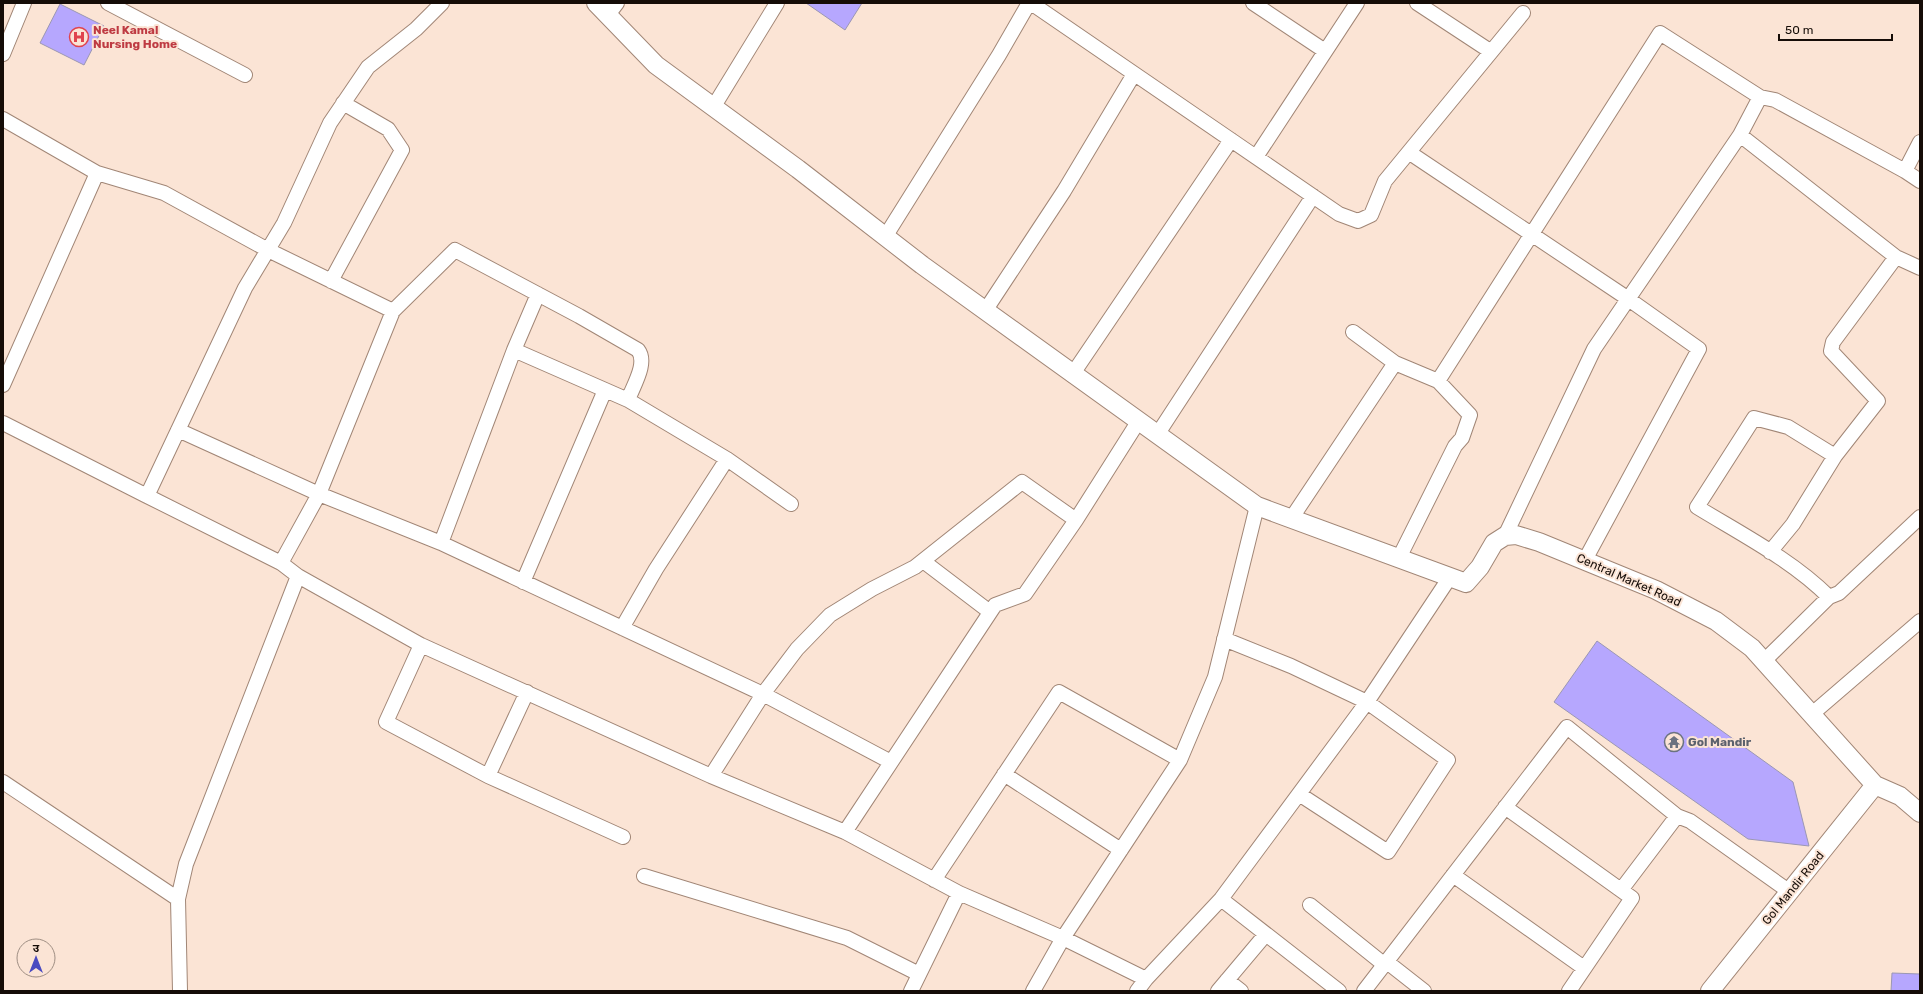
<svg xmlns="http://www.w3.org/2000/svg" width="1923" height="994" font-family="Rubik,'Noto Sans Devanagari',sans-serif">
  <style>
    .building { fill: #b6a7fe; stroke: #9b97b3 }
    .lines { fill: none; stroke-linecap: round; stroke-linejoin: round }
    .minor-casing { stroke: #a18676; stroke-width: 16 }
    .tertiary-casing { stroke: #a18676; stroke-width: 20 }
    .minor { stroke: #fff; stroke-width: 14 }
    .tertiary { stroke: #fff; stroke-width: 18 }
    .labels { text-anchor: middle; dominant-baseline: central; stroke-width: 4; stroke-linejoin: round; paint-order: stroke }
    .health-label { font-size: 12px; font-weight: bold; fill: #be3a42; stroke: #fbe4d5; text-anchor: start }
    .street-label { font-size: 12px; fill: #150c07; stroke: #fbe4d5 }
    .worship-label { font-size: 12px; font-weight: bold; fill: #5b616d; stroke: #fbe4d5; text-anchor: start }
  </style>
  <rect width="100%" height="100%" fill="#fbe4d5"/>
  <path class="building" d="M806,3h56l-17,27z
    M60,4l44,22 -20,39 -44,-22z
    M1597,641l196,141 16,64 -61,-7 -194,-137z
    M1892,973l28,1v17h-29z"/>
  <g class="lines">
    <g class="minor-casing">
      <path id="minor" d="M108,3l137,72
        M1031,3l308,211 19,7 13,-6 14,-34 138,-168
        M1253,3l72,48
        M1417,3l73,48
        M607,16l10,-13
        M3,54l21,-51
        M714,106l63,-103
        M3,119l94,54 67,20 104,57 125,61 -74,183 -38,69
        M1740,135l156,122 24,11
        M1920,142l-15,29 15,10
        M1410,153l217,145 72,51 -114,211
        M1256,157l101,-154
        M885,237l114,-182 30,-52
        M331,281l71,-131 -14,-21 -45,-26
        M393,311l62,-61 124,66 59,34c10,13 -5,36 -10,50
        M985,311l79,-120 70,-117
        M1353,332l42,31 43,18 32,34 -8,23 -7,8 -56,112
        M514,350l114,50 99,59 64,45
        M1072,375l159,-235
        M1438,381l222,-348 100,64 15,3 130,71
        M3,385l94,-212
        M3,423l144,73
        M178,430l141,64 122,49 322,151 128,68
        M1157,435l156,-239
        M1291,519l104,-156
        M1505,536l89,-187 146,-214 20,-38
        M441,543l73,-193 24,-56
        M1770,552l23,-28 42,-68 43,-55 -47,-50 2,-9 63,-85
        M923,561l67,51
        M298,576l123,69 290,131 134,56 114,61 104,45 83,41
        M523,582l82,-192
        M1829,597c-37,-37 -88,-63 -132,-90l57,-89 34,9 47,29
        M622,628l34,-59 71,-110
        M1224,639l67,27 76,36 81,58 -60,92 -89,-58
        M421,645l-35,77 102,54 39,-84
        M1764,661l65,-64 10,-4 81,-76
        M1812,714l108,-93
        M1180,760l35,-83 42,-171
        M1004,774l117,76
        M488,776l135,61
        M711,776l52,-82 34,-45 33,-34 42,-26 43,-22 107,-85 54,38
        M3,782l175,117
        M1505,807l127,91 -63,93
        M845,832l150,-227 30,-11 51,-74 62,-98
        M1453,875l131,93
        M644,876l203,62 72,36
        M934,880l125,-188 121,68 -117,178 -30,53
        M1621,890l56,-74
        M1221,899l118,92
        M1310,905l71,57h6l37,29
        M1227,980l14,11
        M180,991l-2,-92 8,-35 112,-288 -17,-13 -134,-67 98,-208 39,-65 46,-100 38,-56 48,-38 26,-26
        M911,991l48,-98
        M1137,991l9,-12 75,-80 146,-197 83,-125
        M1218,991l48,-57
        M1364,991l203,-264 110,89 13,5 100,71"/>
    </g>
    <g class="tertiary-casing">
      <path id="tertiary" d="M596,3l60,62 142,104 124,96 335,241 209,77 14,-16 14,-24 11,-7 11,-1 23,7 117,48 60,31 36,27 123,137 25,11 20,17
        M1710,991l165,-206"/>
    </g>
    <use href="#minor" class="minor"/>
    <use href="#tertiary" class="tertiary"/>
  </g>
  <defs>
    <g id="hospital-ring" transform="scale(1)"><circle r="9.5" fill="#fbe4d5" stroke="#e0444e" stroke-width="1.5"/><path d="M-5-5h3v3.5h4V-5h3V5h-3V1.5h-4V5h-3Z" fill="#e0444e"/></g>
    <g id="temple-ring" transform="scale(1)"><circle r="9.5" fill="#fbe4d5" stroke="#6b7280" stroke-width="1.5"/><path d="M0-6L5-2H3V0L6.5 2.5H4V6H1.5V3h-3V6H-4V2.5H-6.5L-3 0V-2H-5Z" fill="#6b7280"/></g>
  </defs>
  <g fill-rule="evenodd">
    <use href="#hospital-ring" x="79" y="37"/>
    <use href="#temple-ring" x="1674" y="742"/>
  </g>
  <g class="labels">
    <g class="health-label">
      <text x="93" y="30">Neel Kamal<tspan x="93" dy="14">Nursing Home</tspan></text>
    </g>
    <g class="street-label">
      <text transform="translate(1629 580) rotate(24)">Central Market Road</text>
      <text transform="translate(1793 888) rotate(-51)">Gol Mandir Road</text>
    </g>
    <g class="worship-label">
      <text x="1688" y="742">Gol Mandir</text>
    </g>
  </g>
  <rect width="1923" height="994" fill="none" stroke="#150c07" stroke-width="8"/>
  <g transform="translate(36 958)"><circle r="19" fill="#fbe4d5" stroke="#9f8e83"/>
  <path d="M0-3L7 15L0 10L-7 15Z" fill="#4a4ac0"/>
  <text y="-6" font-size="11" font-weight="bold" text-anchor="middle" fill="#150c07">उ</text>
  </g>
  <path d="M1779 34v6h113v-6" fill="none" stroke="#150c07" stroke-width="2"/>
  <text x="1785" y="34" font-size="12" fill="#150c07" stroke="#fbe4d5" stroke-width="3" paint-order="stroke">50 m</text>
</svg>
